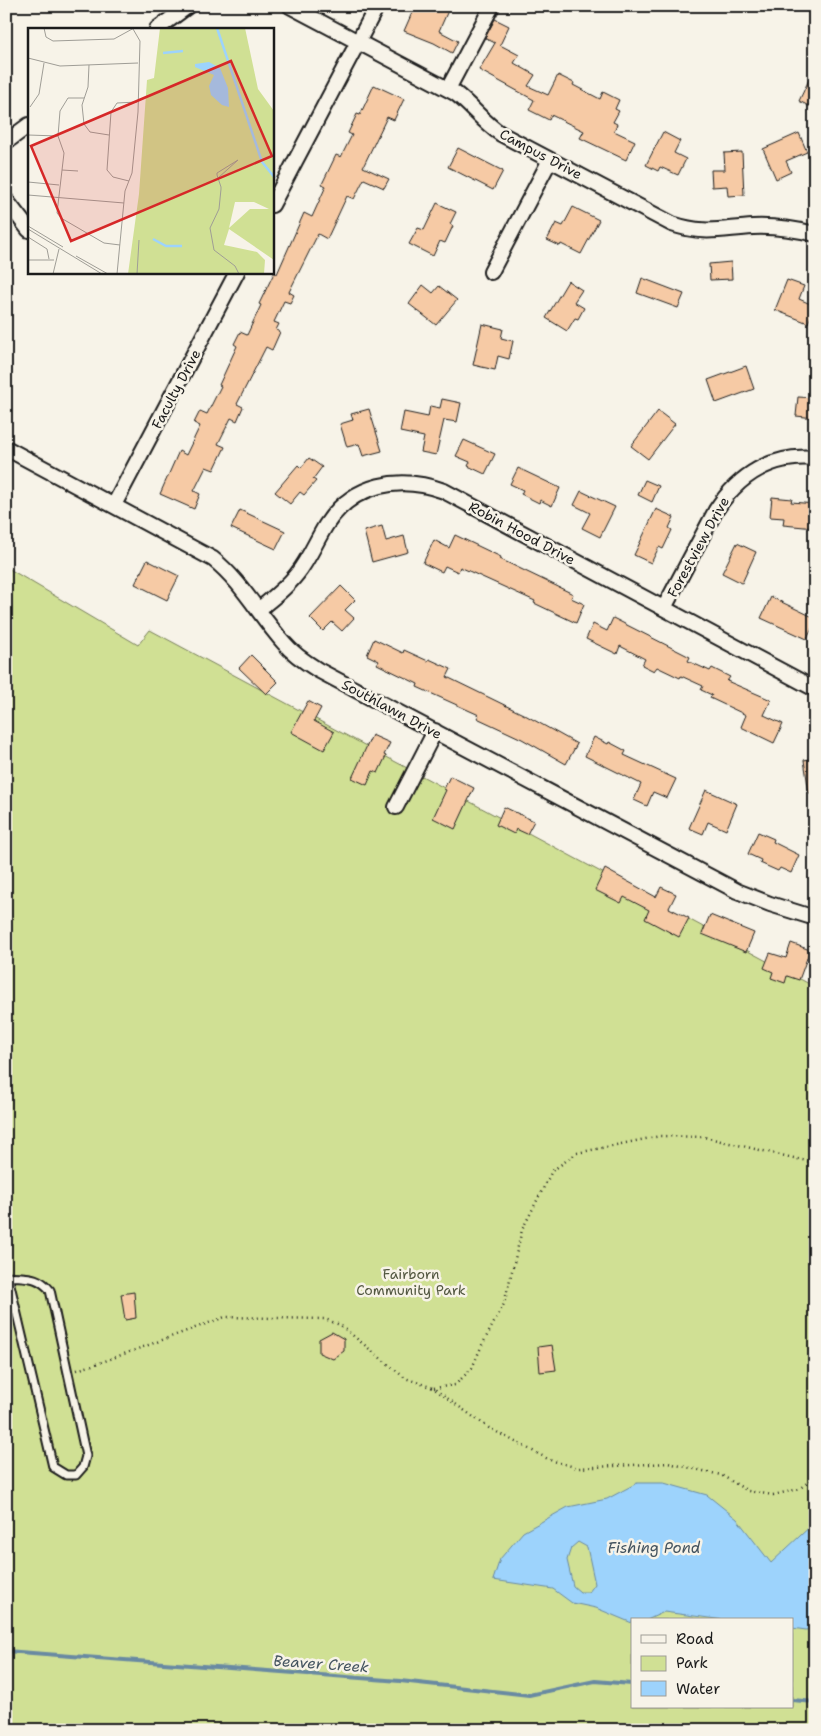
<svg xmlns="http://www.w3.org/2000/svg" width="821" height="1736" font-family="'Shantell Sans',sans-serif">
  <style>
    .green { fill: #d0e094; stroke: #767e58; fill-rule: evenodd }
    .water { fill: #9dd3fc; stroke: #698aa2; fill-rule: evenodd }
    .lines { fill: none; stroke-linecap: round; stroke-linejoin: round }
    .stream { stroke: #698aa2; stroke-width: 4 }
    .building { fill: #f6caa5; stroke: #1c1c1c }
    .lane-casing { stroke: #1c1c1c; stroke-width: 11 }
    .street-casing { stroke: #1c1c1c; stroke-width: 18 }
    .path { stroke: #1c1c1c; stroke-width: 2.5; stroke-dasharray: 1 4; stroke-linecap: butt }
    .lane { stroke: #f7f3e8; stroke-width: 7 }
    .street { stroke: #f7f3e8; stroke-width: 14 }
    .labels { text-anchor: middle; dominant-baseline: central; stroke-width: 5; stroke-linejoin: round; paint-order: stroke }
    .street-label { font-size: 14px; fill: #1c1c1c; stroke: #f7f3e8 }
    .park-label { font-size: 14px; fill: #525740; stroke: #f7f3e8 }
    .water-label { font-size: 15px; font-style: italic; fill: #43535f; stroke: #f7f3e8 }
    .inset-river { fill: none; stroke: #9dd3fc; stroke-width: 2.5 }
    .inset-road { fill: none; stroke: #9f9d96; stroke-width: 1 }
    .view { fill: #d62828; fill-opacity: 0.15; stroke: #d62828; stroke-width: 2.5 }
    .inset-edge { fill: none; stroke: #1c1c1c; stroke-width: 2.5 }
  </style>
  <rect width="100%" height="100%" fill="#f7f3e8"/>
  <filter id="ink" filterUnits="userSpaceOnUse"><feTurbulence type="fractalNoise" baseFrequency=".02" numOctaves="2"/><feDisplacementMap in="SourceGraphic" scale="10" xChannelSelector="R" yChannelSelector="G"/><feConvolveMatrix kernelMatrix="1 2 1 2 8 2 1 2 1" color-interpolation-filters="sRGB"/></filter>
  <g filter="url(#ink)">
    <path class="green" d="M6,567l132,78 12,-15 665,357v743h-809zM632,1620h160v87h-160z"/>
    <path class="water" d="M637,1483h27l43,12 30,24 34,44 44,-41v106l-9,2 -14,-2v-8h-68l-60,-8 -17,8h-15v3l-36,-15 -24,-5 -19,-14 -60,-9 7,-21 23,-27 45,-25 39,-8zM578,1542l9,5 8,37 -6,8h-9l-7,-6 -6,-26 4,-12z"/>
    <g class="lines">
      <path class="stream" d="M6,1651l394,30 129,14 66,-14 37,3
        M792,1700l23,2"/>
    </g>
    <path class="building" d="M415,6h35l-11,25 19,10 -6,12 -18,-10 -30,-12z
      M495,19l14,7 -9,19 19,10 -5,8 21,12 -7,11 20,9 10,-20 16,8 -1,2 27,14 3,-7 16,8 -4,9 4,2 -6,11 4,2 -3,7 21,10 -9,19 -46,-22 4,-7 -33,-16 -2,5 -20,-10 5,-10 -55,-30 16,-27 -10,-5z
      M815,67v42l-16,-8z
      M374,85l30,14 -10,21 -7,-3 -24,50 26,12 -5,9 -20,-9 -10,20 -7,-3 -20,43 -9,-5 -29,58 5,3 -4,8 -6,-2 -10,21 5,2 -3,6 4,2 -8,18 -6,-3 -29,57 6,3 -6,14 -6,-3 -13,26 7,3 -11,23 -8,-3 -12,24 6,3 -6,15 -34,-15 19,-43 7,4 14,-29 -6,-3 6,-12 7,3 14,-28 -2,-1 18,-39 -3,-2 6,-12 7,3 14,-30 -2,-1 15,-31 3,1 27,-61 8,4 14,-31 -4,-2 14,-29 5,2 11,-22 -4,-2 9,-19 3,1z
      M663,132l17,9 -6,12 12,6 -8,16 -18,-8 -2,4 -12,-6z
      M799,133l8,19 -21,9 5,11 -15,7 -13,-30z
      M458,148l45,23 -10,19 -45,-23z
      M742,152l2,43 -16,1 -1,-10 -15,1 -1,-17h14l-1,-17z
      M437,203l19,9 -6,12 3,2 -8,17 -5,-2 -7,15 -24,-12 9,-16 6,2z
      M573,207l26,13 -18,34 -20,-10 -1,2 -13,-6 9,-17 7,3z
      M731,262l1,17 -22,1 -1,-16z
      M642,278l42,16 -6,14 -41,-15z
      M787,280l17,6 -5,13 16,7 -7,17 -33,-13z
      M568,281l14,9 -8,12 10,6 -6,11 -3,-1 -8,13 -21,-13z
      M423,285l10,8 6,-7 18,14 -21,25 -27,-21z
      M482,324l21,5 -2,9 12,3 -4,18 -11,-3 -3,14 -22,-5z
      M746,366l8,23 -38,14 -8,-23z
      M798,397l17,1v20l-19,-2z
      M442,399l19,4 -4,19 -13,-2 -8,35 -15,-3 3,-15 -24,-5 4,-20 24,5 2,-11 10,2z
      M369,409l13,42 -19,5 -4,-12 -12,3 -7,-23 13,-4 -2,-6z
      M658,411l17,13 -27,35 -17,-13z
      M464,440l31,14 -10,20 -17,-8 2,-4 -14,-6z
      M309,458l13,9 -9,12 3,2 -12,14 -4,-3 -10,12 -15,-12 23,-27 3,3z
      M518,468l42,20 -8,18 -12,-6 -1,3 -18,-9 2,-4 -13,-6z
      M645,480l14,6 -7,16 -14,-7z
      M581,491l34,16 -15,30 -18,-9 8,-15 -16,-8z
      M772,497l20,2 -1,3 24,2v24l-32,-3 1,-7 -14,-1z
      M656,509l18,8 -5,11 3,2 -9,19 -4,-2 -8,16 -17,-8z
      M240,510l45,21 -9,18 -45,-21z
      M382,526l4,15 18,-5 4,16 -36,10 -8,-31z
      M455,535l46,22 -1,2 73,35 -2,4 13,6 -8,19 -42,-20 1,-2 -75,-34 -2,5 -13,-6 -3,6 -19,-9 11,-23 15,8z
      M737,543l19,9 -14,31 -20,-10z
      M147,560l32,16 -12,24 -32,-16z
      M341,586l14,14 -10,10 9,8 -12,13 -10,-9 -9,9 -13,-13z
      M771,597l44,21v4l-8,17 -46,-21z
      M613,618l77,39 -2,4 22,10 2,-3 18,9 -3,4 44,19 -7,15 19,9 -9,19 -33,-16 5,-12 -36,-17 2,-3 -11,-5 2,-4 -22,-10 -1,2 -23,-11 -3,4 -12,-6 3,-6 -25,-13 -3,8 -31,-15 7,-15 14,7z
      M374,639l29,14 1,-3 24,11 1,-2 22,10 -4,8 78,38 52,29 -11,20 -44,-25 -45,-21 2,-3 -62,-28 1,-3 -41,-20 2,-3 -12,-6z
      M251,655l27,27 -12,12 -27,-26z
      M308,701l13,7 -7,13 20,11 -10,18 -33,-18z
      M372,735l18,8 -6,12 2,1 -8,17 -5,-2 -6,14 -15,-7z
      M594,737l14,7 1,-2 17,9 -2,4 52,24 -9,19 -14,-6 -6,14 -13,-6 7,-16 -56,-28z
      M815,758v35h-6l-5,-33z
      M450,776l24,12 -19,41 -22,-11 13,-28 -2,-1z
      M706,790l31,14 -11,26 -18,-8 -5,12 -14,-6z
      M504,807l30,14 -7,13 -11,-5 -2,5 -18,-9z
      M758,832l16,7 -1,3 26,13 -8,18 -11,-5 -2,3 -18,-8 1,-3 -13,-6z
      M605,869l51,28 5,-10 15,7 -7,14 20,10 -10,19 -34,-18 4,-9 -25,-13 -3,6 -26,-13z
      M710,915l44,18 -8,19 -44,-18z
      M791,943l19,7 -11,30 -12,-4 -2,7 -14,-5 2,-6 -9,-4 6,-15 16,5z
      M134,1292l2,26 -11,2 -4,-26z
      M332,1332l12,7v12l-11,8 -14,-6v-14z
      M552,1345l4,25 -16,2 -2,-25z"/>
    <g class="lines">
      <g class="lane-casing">
        <path id="lane" d="M6,1276h2c19,2 29,-1 42,14l36,166 -3,11 -7,8h-10l-13,-8 -45,-191"/>
      </g>
      <g class="street-casing">
        <path id="street" d="M290,6l165,87c16,12 28,29 46,41l171,90c33,11 48,5 81,3 21,-1 41,2 62,7
          M157,29l31,-23
          M448,89l44,-83
          M6,142l23,-17
          M6,200l23,30
          M272,205l105,-199
          M491,272l59,-112
          M6,448l207,111c29,23 46,56 71,84 9,11 21,19 34,27l419,221 33,13 45,14
          M114,505l123,-233
          M664,608l52,-98c23,-35 56,-56 99,-52
          M258,610c14,-11 28,-22 39,-36 12,-15 19,-33 29,-49 27,-42 74,-50 118,-34l371,198
          M396,807l39,-76"/>
      </g>
      <path class="path" d="M77,1370l25,-8 123,-45 100,2 15,6 65,53 28,10 56,40 61,32 28,8 90,-5 53,12 27,16 25,4 26,-6 16,-12
        M434,1388l21,-3 17,-17 10,-23 22,-41 18,-74 30,-59 25,-18 83,-17 44,1 111,26"/>
      <use href="#lane" class="lane"/>
      <use href="#street" class="street"/>
    </g>
  </g>
  <g class="labels">
    <g class="street-label">
      <text transform="translate(541 154) rotate(28)">Campus Drive</text>
      <text transform="translate(176 389) rotate(-62)">Faculty Drive</text>
      <text transform="translate(522 533) rotate(28)">Robin Hood Drive</text>
      <text transform="translate(698 547) rotate(-61)">Forestview Drive</text>
      <text transform="translate(392 709) rotate(28)">Southlawn Drive</text>
    </g>
    <g class="park-label">
      <text x="411" y="1274">Fairborn<tspan x="411" dy="16">Community Park</tspan></text>
    </g>
    <g class="water-label">
      <text x="654" y="1548">Fishing Pond</text>
      <text transform="translate(321 1664) rotate(4)">Beaver Creek</text>
    </g>
  </g>
  <g transform="translate(28 28)">
    <rect width="246" height="246" fill="#f7f3e8"/>
    <path d="M132,0h85l13,61 16,22v149l-45,-31 -5,16 33,7 8,8 -1,14h-136l11,-80 8,-114 7,-2zM207,174h19l15,7h-19l-21,19z" fill="#d0e094" fill-rule="evenodd"/>
    <path d="M181,34l11,6 8,20 1,19 -7,-2 -11,-10 -2,-9 5,-11 -19,-8v-3z" fill="#9dd3fc"/>
    <path class="inset-river" d="M189,0l45,134 13,16M135,25l20,-2M125,211l13,7h16"/>
    <path class="inset-road" d="M16,0l2,9 7,4 61,-2 20,-11M0,30l32,8 78,-3M61,37l-1,22 -6,18 2,19 6,8 19,3M56,70h-16l-8,13 -2,25 6,17 -7,60 4,5 43,25 16,2M2,79l9,-13 5,-31M0,107l30,1M34,142l16,1M190,150l20,-18 -21,13v2l4,12v2l-2,20 -9,19 4,22 21,16 4,8M101,153l-16,-4 -6,-7 4,-58 6,-9 20,-1M0,154l31,3M0,167l96,8M0,198l35,21M0,201l74,45M0,209l19,12 2,10M48,228l32,18M0,232h26M25,246l6,-25M89,246l8,-83 7,-18 6,-61 2,-71 -7,-12M109,246l2,-34"/>
    <path class="view" d="M203,33l41,95 -201,85 -40,-95z"/>
    <rect width="246" height="246" class="inset-edge"/>
  </g>
  <rect width="821" height="1736" fill="none" stroke="#f7f3e8" stroke-width="25"/>
  <rect x="12" y="12" width="796" height="1711" fill="none" stroke="#1c1c1c" stroke-width="2" filter="url(#ink)"/>
  <rect x="631" y="1618" width="162" height="90" fill="#f7f3e8" stroke="#9f9d96"/>
  <rect x="641" y="1635" width="25" height="8" fill="#f7f3e8" stroke="#9f9d96"/>
  <text x="676" y="1644" font-size="15" fill="#1c1c1c">Road</text>
  <rect x="641" y="1656" width="25" height="15" fill="#d0e094" stroke="#9f9d96"/>
  <text x="676" y="1668" font-size="15" fill="#1c1c1c">Park</text>
  <rect x="641" y="1681" width="25" height="15" fill="#9dd3fc" stroke="#9f9d96"/>
  <text x="676" y="1694" font-size="15" fill="#1c1c1c">Water</text>
</svg>
